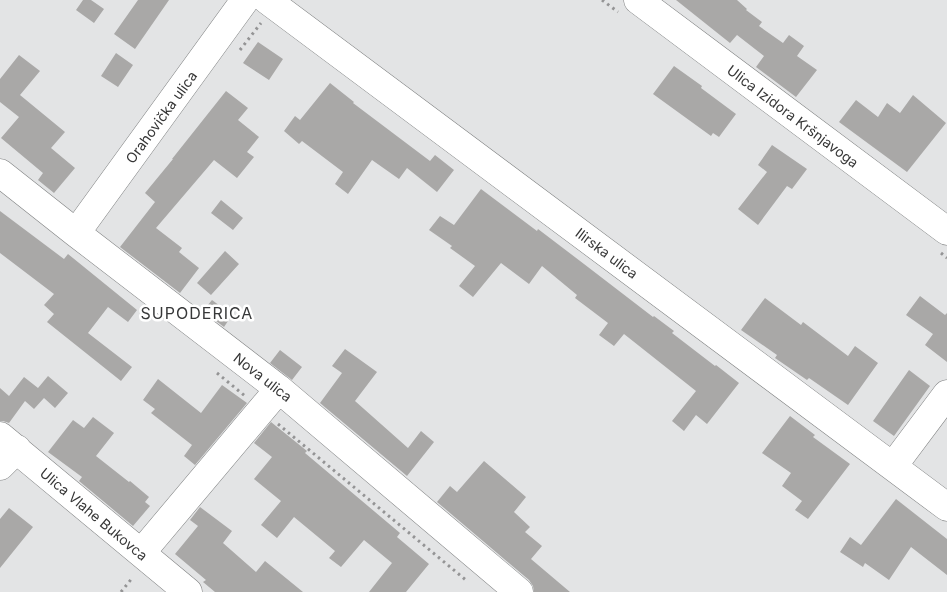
<svg xmlns="http://www.w3.org/2000/svg" width="947" height="592" font-family="Inter,sans-serif">
  <style>
    .building { fill: #a9a8a7 }
    .lines { fill: none; stroke-linecap: round; stroke-linejoin: round }
    .minor-casing { stroke: #7f8081; stroke-width: 29 }
    .path { stroke: #949495; stroke-width: 3; stroke-dasharray: 2.5 4; stroke-linecap: butt }
    .minor { stroke: #fff; stroke-width: 28 }
    .labels { text-anchor: middle; dominant-baseline: central; stroke-width: 5; stroke-linejoin: round; paint-order: stroke }
    .street-label { font-size: 14px; fill: #363636; stroke: #fff }
    .quarter-label { font-size: 16px; letter-spacing: 1px; fill: #373839; stroke: #fff }
  </style>
  <rect width="100%" height="100%" fill="#e3e4e5"/>
  <path class="building" d="M83,0h8l13,9 -10,14 -18,-13z
    M138,0h31l-34,49 -21,-15z
    M676,0h61l10,9 -1,1 16,12 -3,4 24,17 6,-8 15,11 -7,10 20,14 -21,27 -40,-30 8,-11 -27,-21 -7,8z
    M258,42l25,17 -14,21 -26,-17z
    M116,53l17,12 -15,22 -17,-11z
    M19,55l21,16 -20,24 45,37 -14,16 24,20 -21,25 -16,-13 5,-7 -42,-35 18,-21 -19,-15v-23z
    M674,66l28,20 -1,2 35,26 -17,23 -6,-4 -2,3 -58,-42z
    M330,83l24,19 -1,1 77,58 5,-6 19,15 -17,22 -30,-24 -8,11 -27,-19 -24,34 -13,-10 8,-12 -41,-31 -3,3 -15,-13 11,-15 5,4z
    M226,91l22,17 -10,12 21,17 -12,15 7,5 -17,21 -23,-18 -58,68 26,20 -3,4 20,16 -19,25 -60,-46 35,-45 -10,-9 28,-34h-1z
    M913,95l33,28 -39,49 -68,-50 17,-22 22,17 9,-14 13,10z
    M772,145l35,24 -15,20 -5,-3 -29,39 -20,-16 29,-37 -9,-7z
    M481,189l56,42 1,-2 46,35 69,53 1,-1 20,15 -2,2 43,33 1,-1 23,18 -32,41 -11,-9 -12,16 -12,-10 24,-30 -72,-57 -10,12 -15,-11 9,-12 -33,-25 2,-3 -35,-29 -13,18 -28,-21 -28,34 -14,-11 16,-20 -25,-18 2,-2 -23,-16 11,-14 14,9z
    M221,200l22,18 -10,12 -22,-17z
    M0,211l64,48 4,-5 69,56 -9,12 -20,-15 -20,26 44,34 -11,14 -74,-59 7,-8 -10,-9 10,-11 -54,-41z
    M225,251l14,13 -28,31 -14,-12z
    M920,296l25,19 2,-2v49l-22,-17 8,-11 -27,-19z
    M765,298l36,27 2,-3 45,34 7,-10 23,17 -30,42 -39,-27 -2,2 -32,-22 2,-3 -36,-25z
    M212,300l20,15 -8,12 -21,-16z
    M345,349l32,23 -22,29 53,47 13,-17 13,11 -27,34 -87,-73 22,-30 -10,-7z
    M280,350l22,17 -10,13 -22,-17z
    M909,370l21,16 -36,50 -21,-15z
    M48,376l20,17 -13,15 -11,-10 -10,11 -9,-8 -16,22 -6,-2h-3v-33l9,8 15,-19 14,11z
    M158,379l43,34 21,-28 25,18 -52,62 -11,-9 8,-11 -41,-32 4,-4 -12,-9z
    M790,416l25,19 -2,2 37,27 -42,55 -13,-9 7,-9 -20,-15 9,-13 -29,-20z
    M93,417l21,16 -18,23 33,26 1,-1 19,16 -4,5 5,4 -17,20 -54,-45 3,-4 -34,-25 25,-32 11,8z
    M271,422l36,29 -2,2 95,80 -3,4 32,27 -23,28h-37l23,-29 -28,-23 -23,27 -12,-9 6,-7 -41,-34 -17,21 -16,-13 20,-24 -27,-22 18,-22 -18,-14z
    M484,461l42,36 -12,15 16,15 -5,5 17,14 -11,13 39,33h-36l-1,-6 -4,-6 -92,-78 13,-16 7,6z
    M896,499l51,40v36l-36,-28 -22,33 -24,-17 -2,4 -23,-15 10,-15 11,8z
    M200,507l32,24 -9,12 33,29 9,-11 38,31h-88l-12,-10 3,-2 -31,-26 23,-28 -8,-6z
    M9,508l24,19 -33,41v-49z"/>
  <g class="lines">
    <g class="minor-casing">
      <path id="minor" d="M267,0l680,507
        M638,0l309,231
        M0,173l76,60 203,156 240,203
        M76,233l169,-233
        M0,436l188,156
        M0,466l17,-17
        M893,466l54,-72
        M141,553l138,-164"/>
    </g>
    <path class="path" d="M602,0l16,12
      M240,50l21,-27
      M941,253l6,5
      M217,373l28,23
      M278,424l189,157
      M121,592l12,-15"/>
    <use href="#minor" class="minor"/>
  </g>
  <g class="labels">
    <g class="street-label">
      <text transform="translate(793 116) rotate(37)">Ulica Izidora Kršnjavoga</text>
      <text transform="translate(161 117) rotate(-54)">Orahovička ulica</text>
      <text transform="translate(607 253) rotate(37)">Ilirska ulica</text>
      <text transform="translate(263 377) rotate(38)">Nova ulica</text>
      <text transform="translate(94 514) rotate(40)">Ulica Vlahe Bukovca</text>
    </g>
    <g class="quarter-label">
      <text x="197" y="313">SUPODERICA</text>
    </g>
  </g>
</svg>
